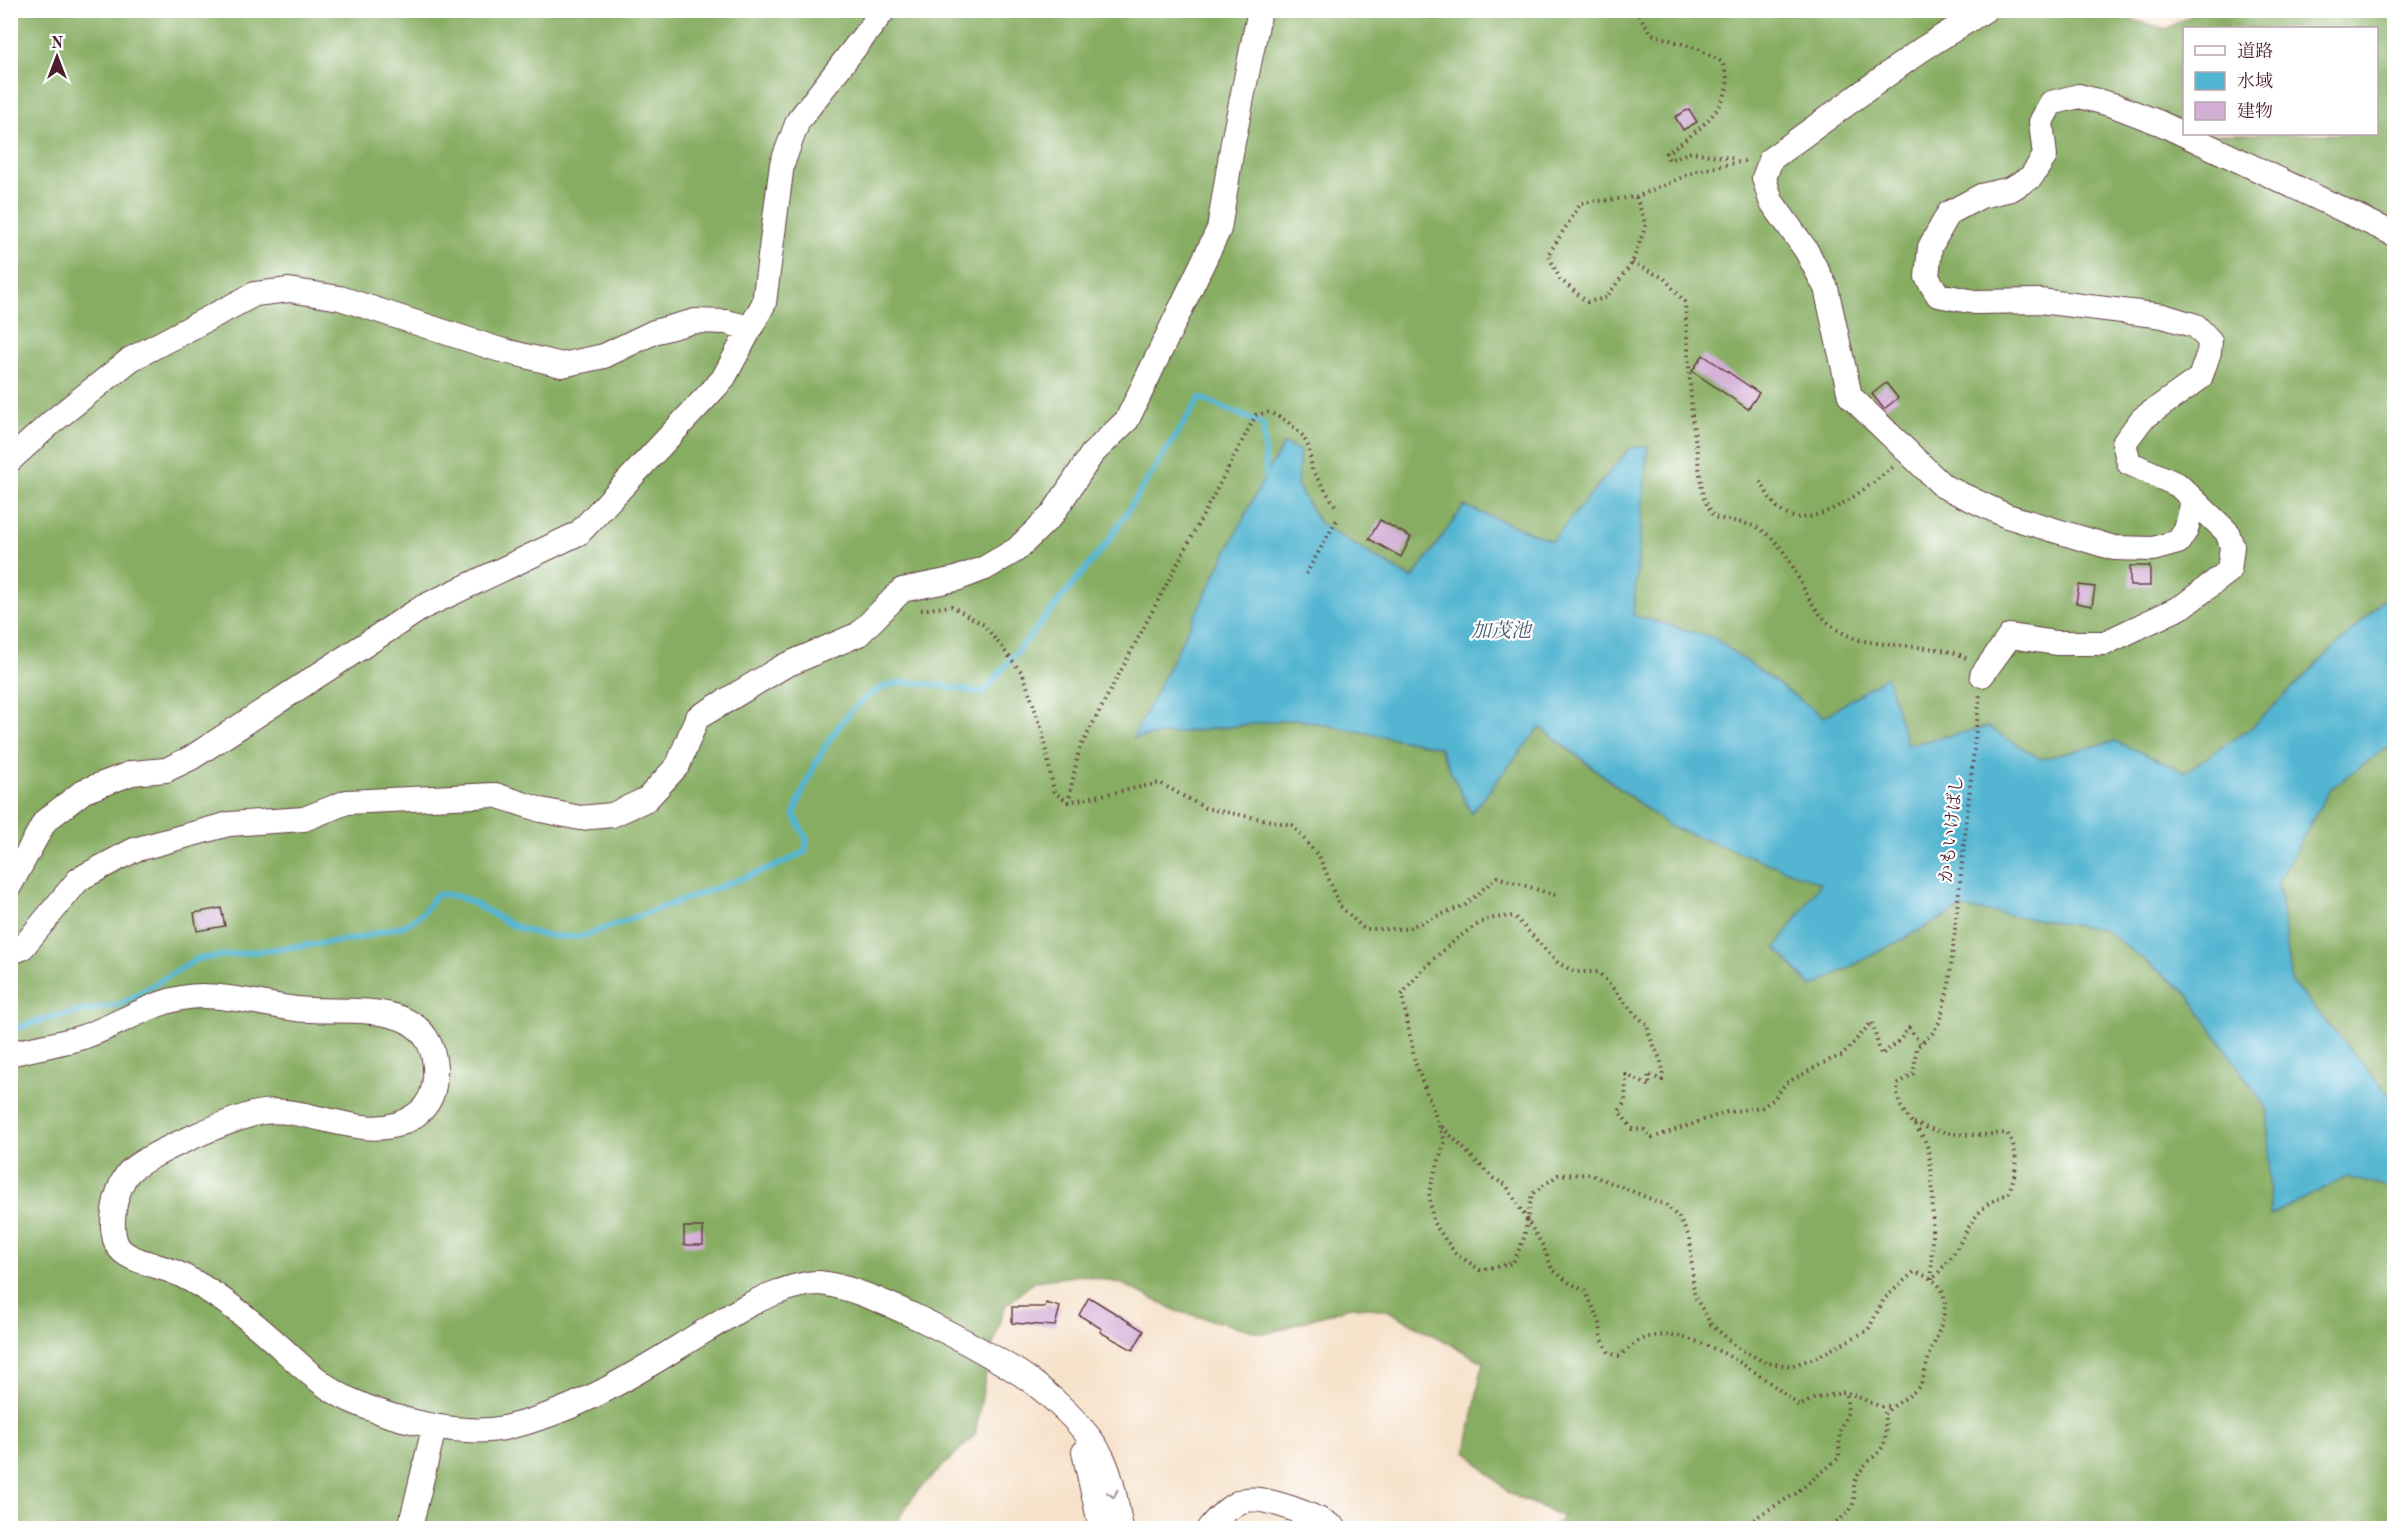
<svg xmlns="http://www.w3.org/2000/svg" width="2405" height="1539" font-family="'Old Standard TT','Noto Serif JP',serif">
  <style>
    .forest { fill: #87ad62; stroke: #686646; stroke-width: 1.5; fill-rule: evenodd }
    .water { fill: #52b5d1; stroke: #4e6a7e; stroke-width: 1.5 }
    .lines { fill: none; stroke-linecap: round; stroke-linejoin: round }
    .stream { stroke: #52b5d1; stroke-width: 6 }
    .building { fill: #d3aed5 }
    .minor-casing { stroke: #643c43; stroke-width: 26 }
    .path { stroke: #643c43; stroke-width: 4; stroke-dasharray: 1.5 4.5; stroke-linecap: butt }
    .minor { stroke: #fff; stroke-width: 24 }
    .oneway { stroke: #ae9aa0 }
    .labels { text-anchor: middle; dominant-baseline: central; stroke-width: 4.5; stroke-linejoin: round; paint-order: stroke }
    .street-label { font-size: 18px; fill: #4a1f2b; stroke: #fff }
    .water-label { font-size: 20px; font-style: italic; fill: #4d5b6d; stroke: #fff }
  </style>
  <rect width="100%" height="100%" fill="#fff"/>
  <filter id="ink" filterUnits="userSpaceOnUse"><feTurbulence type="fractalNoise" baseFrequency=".0167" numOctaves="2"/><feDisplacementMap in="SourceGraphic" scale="12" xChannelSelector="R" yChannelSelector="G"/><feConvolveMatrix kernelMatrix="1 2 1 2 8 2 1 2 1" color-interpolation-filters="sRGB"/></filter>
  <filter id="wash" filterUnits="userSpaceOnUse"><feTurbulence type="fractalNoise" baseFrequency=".008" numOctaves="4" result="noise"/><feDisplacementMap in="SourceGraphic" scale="24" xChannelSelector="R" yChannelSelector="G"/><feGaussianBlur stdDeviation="1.35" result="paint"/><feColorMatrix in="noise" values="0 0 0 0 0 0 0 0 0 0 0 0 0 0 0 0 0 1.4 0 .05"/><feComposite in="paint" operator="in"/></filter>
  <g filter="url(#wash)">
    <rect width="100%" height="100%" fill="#f6e2ca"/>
    <path class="forest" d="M2096,10l70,19 34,-18h194v579l-142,137 -67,45 -70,-31 -74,18 -54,-32 -80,18 -83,-28 -110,-79 -81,-23 15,-170 -19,4 -77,92 -88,-35 -51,73 -82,-48 -13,-10 -21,-36 3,-34 -16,-7 -18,30 -133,264 163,-19 143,28 32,66 68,-86 130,99 153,57 -46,65 36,39 149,-79 143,21 83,64 81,117 2,105 77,-38 47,12v339h-845l15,-11 -55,-24 -43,-42 17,-89 -96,-52 -34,-4 -88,28 -88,-23 -54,-27 -41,-9 -47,6 -30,25 -16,51 -14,78 -59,57 -24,36h-881l-1,-1517zM2184,28h192v106h-192z
      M2394,742v358l-102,-117 -14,-100 51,-93z"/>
    <path class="water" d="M1284,444l16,7 -3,34 21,36 13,10 81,48 52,-73 88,35 77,-92 19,-4 -15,170 81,23 110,79 63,-41 20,69 81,-18 53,32 74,-18 70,31 67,-45 142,-137v152l-65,48 -51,93 14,100 102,117v89l-47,-12 -77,38 -2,-105 -81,-117 -83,-64 -143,-21 -149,79 -36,-39 45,-65 -152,-57 -129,-99 -69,86 -32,-66 -143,-28 -163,19 133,-264z"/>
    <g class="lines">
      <path class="stream" d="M10,1030l47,-14 64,-12 76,-45 158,-20 51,-14 17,-12 13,-18c28,-4 51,18 76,30 24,11 46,13 72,11l192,-70 29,-14 2,-12 -13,-26c15,-43 54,-126 106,-131 27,-2 57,6 83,10l124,-150 93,-145 63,26 3,50 4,5"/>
    </g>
    <g id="blocks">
      <path class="building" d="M1689,109l8,13 -14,8 -8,-13z
        M1703,355l56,38 -11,16 -56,-38z
        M1886,383l12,15 -14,11 -12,-15z
        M1380,520l31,17 -10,20 -32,-18z
        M2130,566h20v20h-20z
        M2079,585l16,2 -3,19 -16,-3z
        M221,908l4,18 -28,5 -3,-18z
        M684,1227h19v18h-19z
        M1089,1297l55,34 -11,19 -33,-18 2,-3 -23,-14z
        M1046,1303l14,4 -5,19 -43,-3v-16h33z"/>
    </g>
  </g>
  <g filter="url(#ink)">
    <use href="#blocks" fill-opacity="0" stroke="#643c43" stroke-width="1.5"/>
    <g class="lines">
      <g class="minor-casing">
        <path id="minor" d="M1985,10l-64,40 -150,109 -7,19 7,23 35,49 20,38 24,108 93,90 64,30 107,32 39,1 25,-7 8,-12 7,-29
          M10,460l42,-38 79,-63 124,-65 34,-4 51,8 157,51 65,16 42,-9 50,-24 41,-11 31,1 24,6
          M1982,675l28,-39 46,7h49l78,-37 46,-35 3,-25 -5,-14 -49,-47 -49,-22 -5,-20 18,-24 58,-41 9,-26 1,-11 -14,-15 -33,-10 -123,-15 -65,1 -37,-7 -11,-18 3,-30 19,-34 32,-17 30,-7 20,-12 14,-21 -4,-34 10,-19 28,-7 34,9 47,18 234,111
          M10,885l35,-64 39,-30 48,-18 34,-3 25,-12 232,-151 156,-74 144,-154 41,-76 18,-139 16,-43 86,-111
          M10,953l12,-5 57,-69 55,-29 95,-26 75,-5 43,-17 148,-7 46,15 39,8 32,-3 35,-16 31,-34 19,-47 87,-52 75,-32 43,-44 54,-11 29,-11 31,-18 36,-35 40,-61 35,-34 92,-191 14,-87 27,-132
          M10,1054c24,-6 49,-10 73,-17 39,-13 76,-41 119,-41 31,0 64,9 94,13 49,6 134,-14 139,58 1,18 -3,36 -18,47 -44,35 -105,-9 -154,-2 -24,3 -118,43 -134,60 -8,9 -14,28 -15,39 -2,12 -2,32 8,40 11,11 44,16 59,24 36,18 65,41 94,67 22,20 48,46 75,58 41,19 110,37 154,28 77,-17 133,-56 199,-96 24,-14 48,-31 75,-40 11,-4 29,-9 41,-9 49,4 159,64 202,91 27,18 66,54 81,83 11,22 14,48 19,71
          M1084,1452l17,76
          M410,1528l24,-100
          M1209,1528c8,-10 23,-25 37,-28 20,-4 72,17 88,28"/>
      </g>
      <path class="path" d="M1635,10l17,24 46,15 24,13c2,6 5,13 5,18 2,30 -39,59 -61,73l3,7 22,-8 45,7
        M1636,197l10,28 -14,38 -26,35 -19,4 -27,-23 -12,-24 33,-52 55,-6 61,-26 52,-11
        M1632,263l32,15 21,24 7,114 11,81 11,20c12,3 40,7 48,13 44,31 35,86 92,108 28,11 100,5 115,23
        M1760,482c6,8 11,20 19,27 29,29 90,-23 114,-42
        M1306,574l32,-56
        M921,610l30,-4 33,19 39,49 19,56 12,62 14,10 11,-52 177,-335 13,-3 18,9 16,15 6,12 3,22 25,38
        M1068,802l92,-19 45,25 87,17 28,33 20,48 24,23h41l60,-24 32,-28 61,19
        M1914,1123c35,14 55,13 93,10 13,20 10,40 1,61 -30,10 -38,31 -52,56 -6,10 -16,20 -23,29
        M1442,1127l51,51 13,7 37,61 9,23 16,13 17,9 15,30 1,16 8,16 10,3c8,-6 18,-15 27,-18 48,-15 119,39 153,68l14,-7 33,-7 33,14h12
        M1932,1279c-2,-43 5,-88 -4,-130 -6,-25 -36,-36 -30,-65l16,-11 2,-25 16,-14 8,-13 9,-36 31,-292
        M1738,1528l57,-34 44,-36 1,-28 8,-18 -2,-20
        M1826,1528c11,-7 26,-14 28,-28 1,-7 -1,-13 1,-19 15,-34 37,-19 29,-67 10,-10 29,-18 36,-29 5,-8 6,-22 10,-31 13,-34 32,-69 -16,-82l-30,27 -16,31 -51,27 -26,9 -25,-3 -29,-16 -26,-23 -17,-29 -4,-57 -11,-20 -13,-13 -77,-31 -31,1 -26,19 -8,44 -11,25 -33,7 -25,-17 -22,-31 -4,-30 16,-51 -30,-79 -13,-67c15,-23 59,-64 84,-75 8,-3 19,-3 28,-4l44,47 17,9h23c18,17 30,39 50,53 0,20 19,34 14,55l-14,-6 2,12 -24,-11 -1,27 -6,9 13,18 12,1 8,8 75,-26 35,-5 11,-7 13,-17 45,-24 11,-3 30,-34 9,33 18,-14 10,-13 11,15"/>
      <use href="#minor" class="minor"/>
    </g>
    <defs><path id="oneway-chevron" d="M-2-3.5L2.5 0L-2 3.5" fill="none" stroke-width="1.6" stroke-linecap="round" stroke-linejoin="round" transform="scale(1.5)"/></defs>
    <use class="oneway" href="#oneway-chevron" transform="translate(1113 1494) rotate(76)"/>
  </g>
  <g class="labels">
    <g class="street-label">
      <text transform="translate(1952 829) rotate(-84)">かもいけばし</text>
    </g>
    <g class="water-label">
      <text x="1501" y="632">加茂池</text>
    </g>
  </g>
  <rect width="2405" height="1539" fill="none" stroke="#fff" stroke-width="36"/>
  <rect x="2183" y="27" width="195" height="108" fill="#ffffff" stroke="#b7a5aa" stroke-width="1.5"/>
  <rect x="2195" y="46" width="30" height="9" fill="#ffffff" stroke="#b7a5aa" stroke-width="1.5"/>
  <text x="2237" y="57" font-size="18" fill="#4a1f2b">道路</text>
  <rect x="2195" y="72" width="30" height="18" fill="#52b5d1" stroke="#b7a5aa" stroke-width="1.5"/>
  <text x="2237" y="87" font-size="18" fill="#4a1f2b">水域</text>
  <rect x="2195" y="102" width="30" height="18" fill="#d3aed5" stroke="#b7a5aa" stroke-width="1.5"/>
  <text x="2237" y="117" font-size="18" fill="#4a1f2b">建物</text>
  <g transform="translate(57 57)" stroke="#ffffff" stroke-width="4.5" paint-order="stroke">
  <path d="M0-4.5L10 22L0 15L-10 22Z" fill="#4a1f2b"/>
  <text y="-9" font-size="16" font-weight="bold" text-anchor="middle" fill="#4a1f2b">N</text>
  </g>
</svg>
